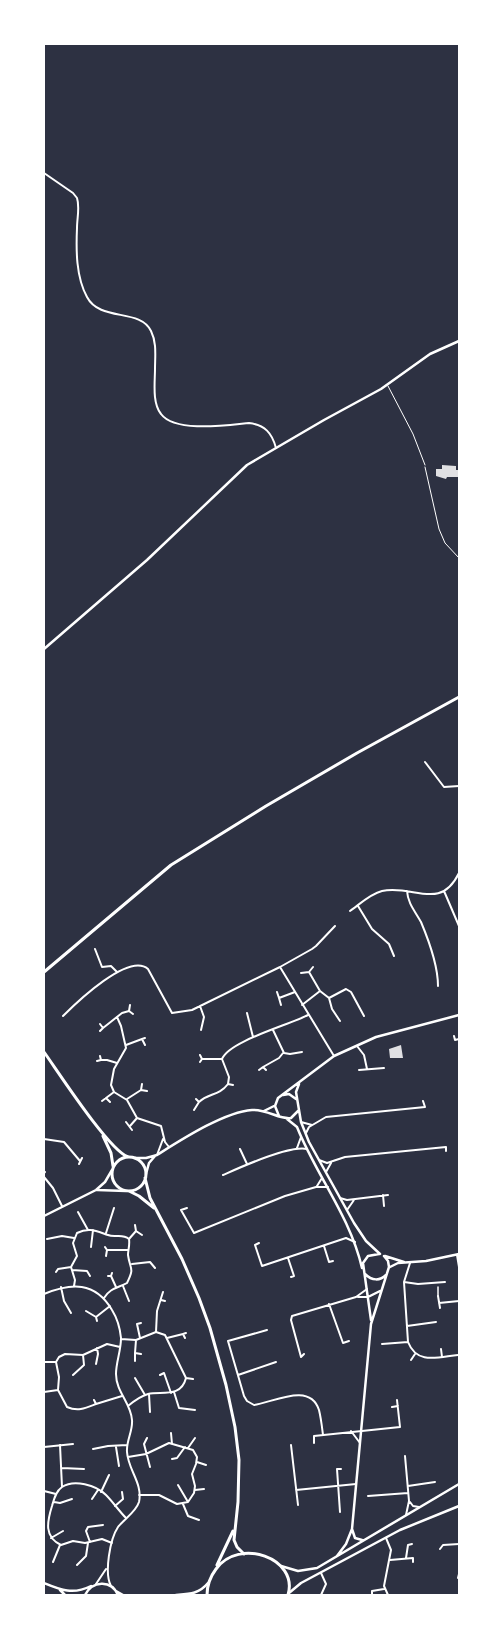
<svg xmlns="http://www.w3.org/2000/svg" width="503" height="1639" font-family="Commissioner,sans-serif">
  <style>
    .building { fill: #e0e0e3 }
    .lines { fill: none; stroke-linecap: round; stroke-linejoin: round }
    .path { stroke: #fff; stroke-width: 1 }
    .service { stroke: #fff; stroke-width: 1 }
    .pedestrian { stroke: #fff; stroke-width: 1.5 }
    .minor { stroke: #fff; stroke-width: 2 }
    .tertiary { stroke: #fff; stroke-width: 2.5 }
    .primary { stroke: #fff; stroke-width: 3 }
  </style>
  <rect width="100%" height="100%" fill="#2d3142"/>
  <path class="building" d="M442,465l14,1v4h3v7h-12l-1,2 -10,-3v-7h6z
    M401,1045l2,13h-13l-1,-9z"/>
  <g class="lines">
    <path class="path" d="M425,467l14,62 6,14 14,15"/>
    <path class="service" d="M388,386l25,48 12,31"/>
    <path class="pedestrian" d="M438,1287v9"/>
    <path class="minor" d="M44,173l29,20 4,5c3,9 0,20 0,30 -1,22 -1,49 10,69 13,25 53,11 64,34 6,12 4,25 4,38 0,13 -3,34 6,45 14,19 67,11 88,9 16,2 23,10 27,25
      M425,762l19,25 15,-1
      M407,891c1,13 8,20 14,31 8,19 17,43 17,64
      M444,891l15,35
      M358,906l14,23 17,15 5,12
      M350,911c10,-7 20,-17 32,-20 31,-7 58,21 77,-18
      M95,949l7,18 9,-1 6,6
      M280,967l54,89
      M309,972l11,19
      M301,973l8,-1 4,-5
      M277,992l2,6
      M329,998l3,11 8,12
      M130,1005l-1,6 4,3
      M281,1005l-2,-7 16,-6
      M302,1005l18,-14 9,7 17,-9 5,3 13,24
      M200,1006l4,11 -3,13
      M247,1013l6,24
      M63,1016c14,-14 66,-64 85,-47l24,44 20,-3 88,-43 32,-18 4,-3 19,-20
      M117,1017l4,9 5,22 -12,21 -3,16 3,7 13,8 10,18 24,8 4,16 4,5
      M103,1028l19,-15 7,-2
      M273,1030l11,23 6,1 12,-2
      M100,1031l3,-3 -3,-4
      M454,1036l1,4 4,-1
      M145,1038l-3,1 3,6
      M126,1045l16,-6
      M357,1046l7,9 3,14
      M200,1055l2,4 -2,3
      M202,1059h20
      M101,1060h6l10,3
      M97,1061l4,-1 -1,-4
      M263,1067l16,-9 4,-5
      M259,1070l4,-3 3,3
      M359,1070l25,-2
      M142,1084l-1,6 6,1
      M228,1084l1,-7 -7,-18c7,-18 67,-34 86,-44
      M106,1098l8,-6
      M127,1099l14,-9
      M102,1101l4,-3 4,4
      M199,1102c9,-9 20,-6 29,-18l5,1
      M194,1110l5,-8 -3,-3
      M126,1122l6,8
      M301,1122l11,3
      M130,1126l7,-8
      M306,1133l3,-6 17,-10 99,-10 -2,-6
      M44,1139l20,3 16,19
      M297,1148l4,-11
      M240,1149l7,15
      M157,1155l6,-16
      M319,1160l8,3 18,-6 101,-10v4
      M79,1164l3,-6
      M326,1172l5,-9
      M44,1173l1,-1
      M223,1175c18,-8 66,-30 84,-26
      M44,1177l9,11 9,18
      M317,1186l5,-8
      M383,1195l1,11
      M340,1198l7,2 41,-5
      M187,1208l-6,2 13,23 91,-37 31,-9h12
      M347,1210l7,-10
      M78,1212l10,18
      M135,1225l1,6 6,4
      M106,1233l8,-25
      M47,1239l15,-3 12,2
      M129,1239l7,-8
      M259,1243l-4,2 7,21 84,-28 9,4
      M324,1246l5,16 4,-1
      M91,1247l2,-17
      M105,1247l2,3 -1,6
      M107,1250h21
      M457,1255l2,12
      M288,1258l6,18 -3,1
      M410,1263l-6,19 4,60c9,23 30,15 50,13
      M132,1264l18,-2 5,6
      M72,1270l15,1 3,5
      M56,1272l2,-3 13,-2
      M108,1276h3l1,-3
      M111,1276l5,11
      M404,1282l14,2 27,-2
      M74,1286l1,-6 -4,-13 6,-11 -4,-13 4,-10c12,-6 19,-2 31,2 7,3 14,-2 21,4 1,6 -1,11 -1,16 2,15 7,12 -1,28 -9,5 -17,5 -23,15
      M123,1286l6,15
      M61,1287l3,14 7,12
      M44,1294c27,-11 51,-13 68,16 5,8 8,18 9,28 0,13 -5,24 -5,36 0,18 15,29 16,46 1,11 -6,21 -5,32 1,18 16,31 12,50 -3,10 -15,17 -21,25 -8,12 -14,46 -7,59
      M438,1296l2,12
      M358,1297h10
      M161,1300l4,1
      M439,1303l20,-2
      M329,1304l14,39 6,-2
      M86,1311l10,6 1,4
      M96,1317l14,-11
      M407,1326l29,-4
      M267,1330l-39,11 16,55 3,5 7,4c18,-2 56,-24 65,5 2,8 3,17 4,25
      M156,1332l1,-21 6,-19
      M140,1338l-3,-14 4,-1
      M167,1338l16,-4
      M185,1338l-2,-4 3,-1
      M121,1339l15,1 20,-8 9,3 21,43c-5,20 -24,13 -38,16 -7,2 -14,7 -20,12
      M382,1344l26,-2
      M441,1349l1,8
      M135,1353l1,-13
      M304,1354l-3,3 -10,-37 1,-4 64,-19 11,-8
      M411,1360l4,-6
      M135,1361v-8l6,1
      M44,1362h12
      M96,1364l2,-10 -1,-6
      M73,1375l11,-10 -1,-10
      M160,1375l4,-2 7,20
      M238,1375l38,-13
      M135,1378l10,17
      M186,1378l7,1
      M44,1392l14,-2
      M174,1392l5,16 16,2
      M149,1394l1,18
      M94,1400l2,4c-10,4 -18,8 -29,3l-9,-17 1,-13 -3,-15 3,-5 6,-3 18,1 24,-11 13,3
      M96,1404l26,-8
      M392,1407l6,-1
      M351,1431l9,12
      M171,1433l1,11
      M147,1438l-3,6 6,23
      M314,1443v-7l86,-9 -3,-27
      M60,1445l2,42
      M291,1445l7,60
      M44,1447l29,-3
      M116,1447l3,19
      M188,1448l7,-10
      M93,1449l15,-3 19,-1
      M405,1456l4,45 -3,14
      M128,1457l18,-3 23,-11 24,7 4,7 -1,7 -4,10 3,12 -1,7 -6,9 -11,2 -18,-9h-20
      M172,1459l5,-1 8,-11
      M197,1462l9,3
      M62,1468l22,1
      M178,1485l10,17
      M408,1486l27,-4
      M195,1490l9,-1
      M296,1490l60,-6
      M44,1491l12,3
      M101,1492l8,-17
      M368,1496l40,-3
      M92,1499l6,-9
      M54,1502l6,1 12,-4
      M410,1502l3,4 6,1
      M183,1504l5,12 11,4
      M115,1506l8,-7 -1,-7
      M340,1512l-3,-43h4
      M51,1538l12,-7
      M386,1538l5,12 -7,36 4,9
      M90,1542l-4,-11 2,-4 15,-2
      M112,1543l-10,-4 -17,4 -12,-2 -12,4c-17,-8 -14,-23 -9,-39 2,-7 4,-15 10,-19 12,-8 34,-2 44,8 7,7 13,16 20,23
      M440,1549l3,-4 16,-1
      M406,1558l2,-13 4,-1
      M390,1560l23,-2v4
      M53,1562l7,-17
      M77,1565l9,-9 2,-13
      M321,1573l5,11 -5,11
      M458,1578l1,-4
      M96,1584l10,-15
      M372,1595v-4l12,-2"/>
    <path class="tertiary" d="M44,649l103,-89 100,-95 77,-45 57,-31 49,-35 29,-13
      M283,1095l6,-1 7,5
      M299,1110l2,12 8,20 45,81 12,18 14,13
      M264,1111l10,-5
      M279,1116l-4,-10 3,-8 56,-42 42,-19 83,-22
      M287,1119l10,8c19,48 53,89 65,141
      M135,1158h11l11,-3c24,-15 67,-43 95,-45 15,-1 28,10 39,8l8,-8 -3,-18 3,-8
      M146,1174l3,-11 6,-7
      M97,1190l29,1
      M44,1216l52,-26 9,-8 7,-12
      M385,1256l19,6
      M390,1267l8,-4 28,-2 33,-7
      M365,1274c7,7 15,7 21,1
      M368,1297l12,-6
      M371,1320l-8,-57 5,-7 11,-2
      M352,1529l3,9 7,2
      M337,1556l9,-12 6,-15 19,-205 18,-57 -1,-6 -4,-5
      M281,1566l17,5 19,-3 142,-84
      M44,1583c17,7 29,12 47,3
      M60,1590l5,5
      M116,1591l7,4
      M289,1593l12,-10 99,-53 59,-24
      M85,1595c7,-14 26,-16 33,0
      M176,1595c13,-1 23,-1 32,-12"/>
    <path class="primary" d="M44,972l127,-107 95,-59 91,-53 102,-56
      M44,1052c15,21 64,97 84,105
      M103,1136l8,17 2,13
      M112 1174a17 17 0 1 1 34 0a17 17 0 1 1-34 0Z
      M145,1178l5,20 32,61 17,39 11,30 16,57 9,42 4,33 -1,42 -4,38 3,7 7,7
      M129,1191l10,5 15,12
      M217,1565l16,-34
      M207,1595c0,-10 3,-18 9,-26 23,-32 83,-11 72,26"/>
  </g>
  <rect width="503" height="1639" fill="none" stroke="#ffffff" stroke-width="90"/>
</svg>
